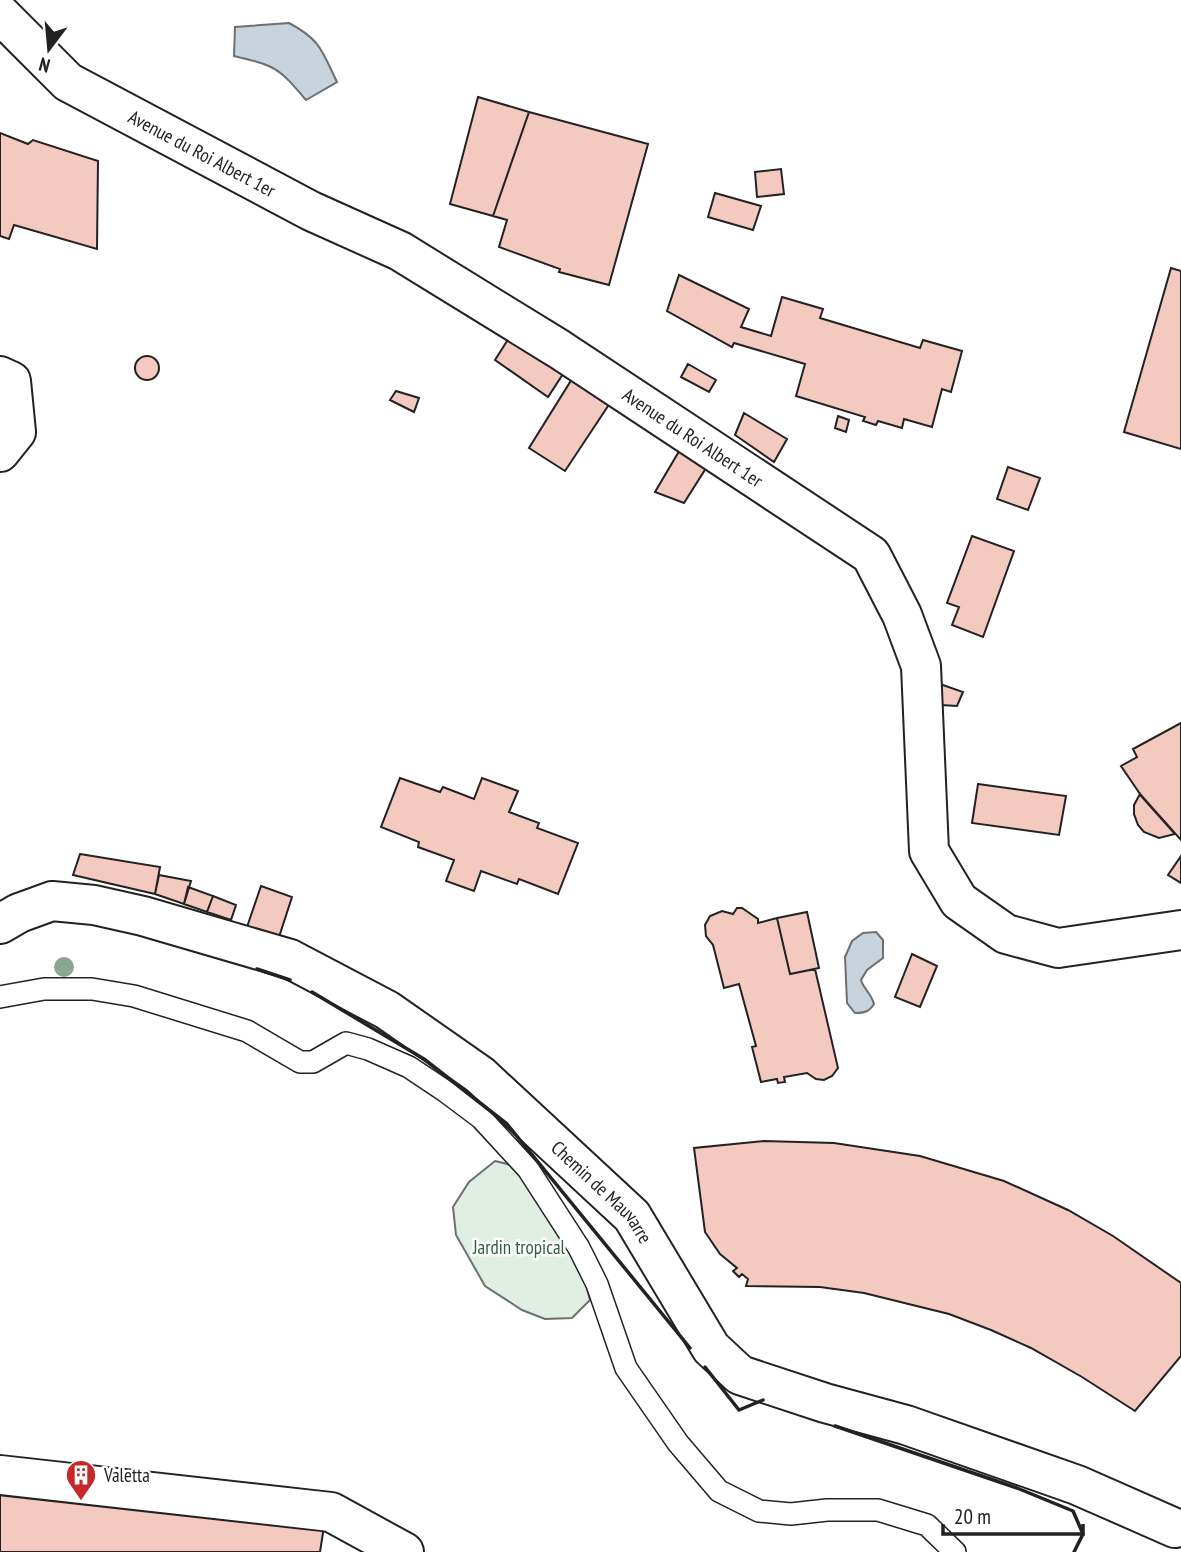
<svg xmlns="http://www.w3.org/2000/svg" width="1181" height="1552" font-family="'PT Sans Narrow',sans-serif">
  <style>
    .green { fill: #e0efe3; stroke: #6f6f6f; stroke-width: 2 }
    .water { fill: #c7d3dd; stroke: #6f6f6f; stroke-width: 2 }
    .building { fill: #f3c9c0; stroke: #222; stroke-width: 2 }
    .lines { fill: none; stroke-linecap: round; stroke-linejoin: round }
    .lane-casing { stroke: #222; stroke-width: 24 }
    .street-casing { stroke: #222; stroke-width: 42 }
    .lane { stroke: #fff; stroke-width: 21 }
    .street { stroke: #fff; stroke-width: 38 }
    .wall { stroke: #222; stroke-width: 3.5 }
    .tree { fill: #8da692 }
    .labels { text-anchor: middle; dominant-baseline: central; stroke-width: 5; stroke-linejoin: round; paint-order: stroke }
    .street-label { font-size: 19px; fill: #222; stroke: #fff }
    .park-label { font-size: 19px; fill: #2f5e38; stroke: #fff }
    .poi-label { font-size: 19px; fill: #222; stroke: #fff; text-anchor: start }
  </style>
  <rect width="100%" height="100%" fill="#fff"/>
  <path class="green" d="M495,1161l33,8 48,77 14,54 -18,18 -27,1 -23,-9 -37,-24 -29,-51 -3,-28 16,-25z"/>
  <path class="water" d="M289,23c32,17 33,28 48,59l-31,18c-28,-33 -30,-34 -72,-44l1,-29z
    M876,932l7,8v18l-16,12 -6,10c2,8 10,13 13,24 -5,8 -10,9 -19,9l-8,-10 -2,-46 7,-16 11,-8z"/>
  <path class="building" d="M478,97l51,15 -36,104 -43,-12z
    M529,112l119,32 -39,141 -50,-13 1,-3 -61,-22 8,-27 -14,-4z
    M0,133l28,11 5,-4 65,21 -1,88 -83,-24 -5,14 -9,-3z
    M781,169l3,25 -27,3 -2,-25z
    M715,193l46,13 -8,24 -45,-13z
    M1171,268l10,3v178l-57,-17z
    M679,275l70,34 -8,18 30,9 11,-39 41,12 -3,9 100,30 3,-8 39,11 -11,41 -9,-3 -10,38 -28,-8 -2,9 -24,-7 -2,4 -13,-4 2,-4 -69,-21 9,-32 -71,-21 -2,4 -65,-36z
    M509,338l54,36 -15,23 -53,-37z
    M135 368a12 12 0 1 1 24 0a12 12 0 1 1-24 0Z
    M688,364l28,16 -7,12 -28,-15z
    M572,379l38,24 -45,68 -36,-23z
    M396,391l23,7 -5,14 -24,-12z
    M744,413l43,26 -13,23 -39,-27z
    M838,416l11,4 -3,12 -11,-4z
    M681,448l27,17 -24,38 -29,-11z
    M1008,467l32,11 -12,32 -31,-11z
    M972,536l42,15 -31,86 -31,-12 7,-18 -12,-4z
    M940,684l23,8 -6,14 -16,-1z
    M1181,723v117l-41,-46 -19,-28 16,-9 -4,-8z
    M400,778l40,14 3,-5 31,12 8,-21 36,13 -9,21 30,11 -2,5 41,15 -20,51 -39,-15 -2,5 -36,-13 -7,20 -28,-10 8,-21 -36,-13 1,-5 -38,-15z
    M978,784l88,12 -7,39 -87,-12z
    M1140,794l1,2 34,38 -16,4 -15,-6 -6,-7 -4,-11v-9z
    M80,854l80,13 -5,27 -82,-19z
    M1181,856v27l-13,-8z
    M159,875l32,6 -7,23 -29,-10z
    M261,886l31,11 -13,40 -32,-10z
    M188,887l25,9 -6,16 -23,-8z
    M213,896l23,9 -5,15 -24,-8z
    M737,908h5l16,11v4l19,-5 13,56 25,-5 23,99 -6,8 -8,4 -8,-1 -9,-6 -23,4 1,5 -7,1 -1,-4 -16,3 -9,-35 4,-1 -17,-62 -15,4 -11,-43 -7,-9 -1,-11 5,-9 12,-5 11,3z
    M807,912l12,56 -29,6 -13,-56z
    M912,954l25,12 -17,41 -25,-10z
    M764,1141l70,2 86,13 84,25 64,29 45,26 68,47v73l-46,55 -53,-34 -51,-29 -40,-18 -42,-16 -85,-21 -44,-6 -74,-1 2,-7 -6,-5 -3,3 -6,-6 4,-3 -17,-14 -15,-22 -11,-84z
    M0,1484l325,36 -5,32h-320z"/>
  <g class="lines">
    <g class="lane-casing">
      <path id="lane" d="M0,997l44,-8h48l42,7 113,35 53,31h13l33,-19 22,6 41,18 36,24 36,27 47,51 51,79 18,36 29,84 52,75 41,48 40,20 32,3 36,-4h51l49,15 28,27"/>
    </g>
    <g class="street-casing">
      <g id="street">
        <path id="s1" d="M0,14l68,68 243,129 89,40 159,98 312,206 31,60 19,51 8,185 30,50 47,33 52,14 123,-18"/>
        <path d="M0,376l11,5 5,51 -16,20"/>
        <path id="s2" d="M0,924l19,-11 33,-12 42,4 49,11 147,43 97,51 93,65 152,141 79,132 29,27 85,28 81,22 171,60 98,43"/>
        <path d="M0,1475l331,37 73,40"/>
      </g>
    </g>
    <use href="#lane" class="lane"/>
    <use href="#street" class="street"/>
    <path class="wall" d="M257,969l33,11
      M312,992l112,67 83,65 183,224
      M705,1367l34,43 24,-10
      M835,1426l182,62 56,23 10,23 -9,18"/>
  </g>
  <circle class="tree" cx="64" cy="967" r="10"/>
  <defs>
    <g id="building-pin" transform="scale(1.575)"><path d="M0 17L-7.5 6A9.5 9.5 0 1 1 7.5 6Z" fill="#c62828" stroke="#fff"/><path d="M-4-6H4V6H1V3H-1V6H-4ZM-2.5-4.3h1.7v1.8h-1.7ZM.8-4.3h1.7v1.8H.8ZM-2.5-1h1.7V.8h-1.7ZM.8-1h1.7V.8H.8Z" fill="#fff"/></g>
  </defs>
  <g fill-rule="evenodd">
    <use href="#building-pin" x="81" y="1475"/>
  </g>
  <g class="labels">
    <g class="street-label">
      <text stroke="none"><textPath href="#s1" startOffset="248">Avenue du Roi Albert 1er</textPath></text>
      <text stroke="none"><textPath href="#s1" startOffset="816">Avenue du Roi Albert 1er</textPath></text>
      <text stroke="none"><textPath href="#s2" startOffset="695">Chemin de Mauvarre</textPath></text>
    </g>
    <g class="park-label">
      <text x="519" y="1247">Jardin tropical</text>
    </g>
    <g class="poi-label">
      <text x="104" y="1475">Valetta</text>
    </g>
  </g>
  <g transform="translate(49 49) rotate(196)" stroke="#ffffff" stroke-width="5" paint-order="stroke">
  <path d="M0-5L12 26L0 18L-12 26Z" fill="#222222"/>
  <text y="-10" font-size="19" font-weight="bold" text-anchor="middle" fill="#222222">N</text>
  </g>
  <path d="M943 1524v10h140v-10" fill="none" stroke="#222222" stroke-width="3.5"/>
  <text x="954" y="1524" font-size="21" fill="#222222" stroke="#ffffff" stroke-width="5" paint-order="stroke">20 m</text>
</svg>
